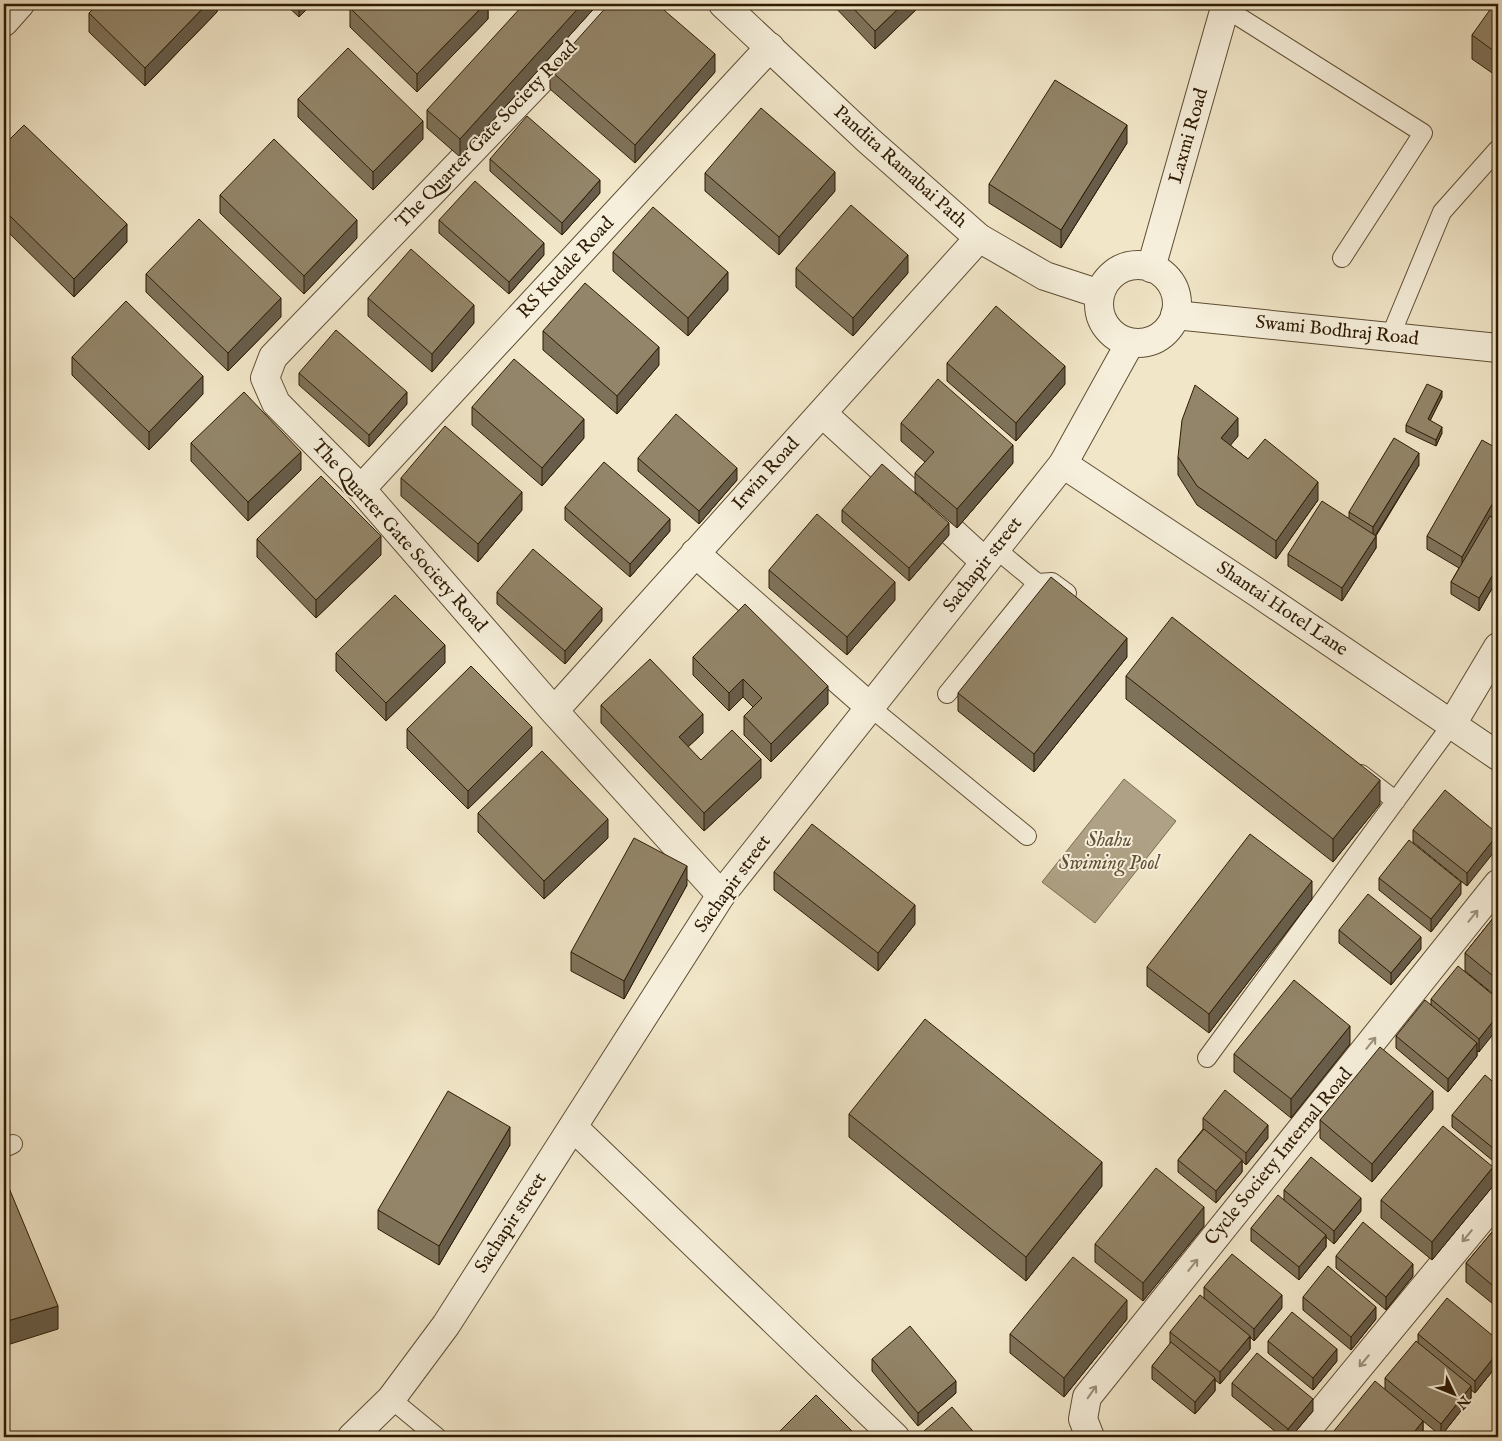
<svg xmlns="http://www.w3.org/2000/svg" width="1502" height="1441" font-family="'IM FELL English',serif">
  <style>
    .water { fill: #afa185; stroke: #7b6b51 }
    .lines { fill: none; stroke-linecap: round; stroke-linejoin: round }
    .service-casing { stroke: #5f4e34; stroke-width: 20 }
    .minor-casing { stroke: #5f4e34; stroke-width: 30 }
    .tertiary-casing { stroke: #5f4e34; stroke-width: 30 }
    .service { stroke: #f6efdb; stroke-width: 18 }
    .minor { stroke: #f6efdb; stroke-width: 28 }
    .tertiary { stroke: #f6efdb; stroke-width: 28 }
    .wall { fill: #7e725a; stroke: #2e1b03 }
    .shaded-wall { fill: #675d4a; stroke: #2e1b03 }
    .building { fill: #938569; stroke: #2e1b03 }
    .oneway { stroke: #9c907a }
    .labels { text-anchor: middle; dominant-baseline: central; stroke-width: 4; stroke-linejoin: round; paint-order: stroke }
    .street-label { font-size: 19px; fill: #2e1b03; stroke: #f6efdb }
    .water-label { font-size: 20px; font-style: italic; fill: #625137; stroke: #f6efdb }
  </style>
  <rect width="100%" height="100%" fill="#f1e6c8"/>
  <filter id="stains"><feTurbulence type="fractalNoise" baseFrequency=".004" numOctaves="4"/><feColorMatrix values="0 0 0 0 .2 0 0 0 0 .09 0 0 0 0 .02 0 0 0 .5 -.17"/></filter>
  <radialGradient id="worn" r=".72"><stop offset=".6" stop-color="#630" stop-opacity="0"/><stop offset="1" stop-color="#630" stop-opacity=".3"/></radialGradient>
  <path class="water" d="M1124,779l52,42 -81,102 -53,-41z"/>
  <g class="lines">
    <g class="service-casing">
      <path id="service" d="M1225,8l198,125 -81,125
        M1390,337l52,-125 56,-63
        M996,549l41,34 15,-1 15,11
        M947,694l90,-111
        M870,707l157,129
        M1361,774l35,27
        M1207,1058l245,-334
        M4,1148l9,-4
        M391,1399l46,38"/>
    </g>
    <g class="minor-casing">
      <path id="minor" d="M613,4l-340,353 -8,21 11,25 85,86 193,222 167,184
        M4,22l16,-18
        M1175,315l323,33
        M822,413l163,149
        M1063,464l195,129 240,163
        M361,489l409,-442
        M695,553l175,154
        M554,711l425,-473
        M1452,724l46,-77
        M573,1127l322,310
        M1090,1437l-7,-18 4,-22 411,-513
        M1301,1437l197,-239"/>
    </g>
    <g class="tertiary-casing">
      <path id="tertiary" d="M723,4l145,136 111,98 66,38 55,18
        M1099 304a39 39 0 1 1 78 0a39 39 0 1 1-78 0Z
        M1151,268l75,-264
        M352,1437l39,-38 55,-74 275,-430 342,-431 67,-121"/>
    </g>
    <use href="#service" class="service"/>
    <use href="#minor" class="minor"/>
    <use href="#tertiary" class="tertiary"/>
  </g>
  <path class="wall" d="M217,4v8l-72,74 -56,-54v-19z
    M285,4h27l-13,13z
    M488,4v15l-71,73 -67,-65v-19z
    M598,4l-138,153 -33,-29v-18z
    M832,4h90l-47,45z
    M1498,4v73l-26,-18v-24z
    M550,70l165,2 -80,91 -85,-74z
    M298,99l125,40 -50,51 -75,-73z
    M1127,143l-66,105 -72,-45v-19z
    M4,145l123,97 -53,55 -70,-69z
    M490,159l110,34 -38,42 -72,-64z
    M705,173l130,18 -56,64 -74,-64z
    M220,195l137,43 -53,56 -84,-81z
    M439,220l105,35 -35,39 -70,-61z
    M613,252l115,38 -40,46 -75,-65z
    M796,268l112,5 -55,63 -57,-49z
    M146,274l135,43 -53,54 -82,-79z
    M368,298l106,25 -42,49 -64,-56z
    M543,331l116,34 -42,49 -74,-64z
    M72,357l131,37 -54,56 -77,-75z
    M947,363l118,21 -49,57 -69,-60z
    M299,373l108,31 -38,43 -70,-62z
    M1442,397l-12,23 12,13 -6,13 -30,-14v-7z
    M472,407l112,31 -42,48 -70,-61z
    M901,423l112,40 -56,65 -42,-36v-19l10,-11 -24,-21z
    M1238,436l-8,9 18,14 70,41 -42,59 -79,-54 -19,-30v-18z
    M191,443l110,27 -53,51 -57,-60z
    M638,458l99,22 -38,44 -61,-53z
    M1419,465l-43,71v12l-34,53 -54,-35v-12l61,-36v-6z
    M401,478l121,32 -44,52 -77,-66z
    M565,507l105,24 -40,46 -65,-57z
    M842,510l107,25 -40,46 -67,-59z
    M1492,518l6,4v56l-19,33 -28,-17v-12l8,-14 -32,-19v-13z
    M257,539l124,16 -65,63 -59,-61z
    M769,570l126,30 -48,55 -78,-67z
    M497,592l105,29 -37,43 -68,-60z
    M336,653l109,10 -59,58 -50,-50z
    M693,657l135,47 -57,58 -27,-27v-19l9,-9 -10,-10 -14,14 -36,-36z
    M1127,657l-93,115 -76,-61v-18z
    M1126,676l254,128 -47,58 -207,-163z
    M601,705l102,28 -15,14 13,13 60,18 -57,53 -103,-108z
    M407,729l125,17 -64,63 -61,-61z
    M478,813l130,25 -64,61 -66,-67z
    M1413,830l85,4 -31,52 -54,-44z
    M774,872l141,52 -37,47 -104,-81z
    M1379,878l82,16 -30,38 -52,-42z
    M687,885l-63,114 -53,-28v-19z
    M1312,899l-103,134 -62,-47v-19z
    M1498,912v86l-33,-27v-18z
    M1339,930l82,19 -30,36 -52,-42z
    M1431,999h67l-19,53 -2,-1v5l-29,36 -52,-44v-12l35,-31z
    M1350,1044l-59,74 -57,-46v-18z
    M1498,1059v23l-5,-4v-12z
    M1498,1086v79l-46,-38v-12z
    M1433,1109l-61,73 -52,-44v-18z
    M849,1114l253,72 -76,95 -177,-144z
    M1203,1118l65,20 -22,27 -4,-4v11l-26,31 -38,-31v-12l25,-31z
    M510,1145l-71,120 -61,-36v-19z
    M1493,1186l-61,74 -51,-42v-18z
    M1284,1190l77,21 -27,33 -8,-7v10l-27,33 -48,-39v-13l33,-28z
    M1498,1225v83l-32,-26v-19z
    M1204,1226l-61,75 -48,-39v-18z
    M1336,1256l77,20 -27,34 -50,-42z
    M1204,1287l78,21 -28,33 -4,-4v12l-30,35 -5,-4v11l-20,23 -43,-35v-13l18,-22v-12l34,-33z
    M1303,1297l73,22 -25,31 -48,-40z
    M1127,1319l-63,78 -54,-44v-19z
    M1418,1334l80,6v24l-23,29 -4,-3v8l-30,38 -18,-15v13l-38,-44v-12l33,-36z
    M1268,1341l69,20 -24,29 -45,-37z
    M872,1359l84,34 -38,33 -46,-55z
    M1232,1383l81,28 -22,26h-9l-50,-41z
    M779,1432l79,5h-79z"/>
  <path class="shaded-wall" d="M207,4h10v8l-72,74v-18z
    M299,4h13l-13,13z
    M485,4h3v15l-71,73v-18z
    M582,4h16l-138,153v-18z
    M903,4h19l-47,45v-18z
    M715,54v18l-80,91v-18z
    M423,121v18l-50,51v-18z
    M1127,125v18l-66,105v-18z
    M835,172v19l-56,64v-18z
    M600,180v13l-38,42v-12z
    M357,220v18l-53,56v-18z
    M127,224v18l-53,55v-18z
    M544,243v12l-35,39v-12z
    M908,255v18l-55,63v-18z
    M728,272v18l-40,46v-18z
    M281,298v19l-53,54v-18z
    M474,305v18l-42,49v-18z
    M659,347v18l-42,49v-18z
    M1065,366v18l-49,57v-18z
    M203,376v18l-54,56v-18z
    M1442,391v6l-14,28v-6z
    M407,392v12l-38,43v-12z
    M1238,418v18l-17,21v-19z
    M584,419v19l-42,48v-18z
    M1442,427v6l-6,13v-6z
    M1013,445v18l-56,65v-19z
    M301,452v18l-53,51v-19z
    M1419,453v12l-46,74v-12z
    M737,468v12l-38,44v-13z
    M1318,482v18l-42,59v-18z
    M522,492v18l-44,52v-18z
    M1498,494v12l-36,63v-12z
    M670,519v12l-40,46v-13z
    M949,523v12l-40,46v-13z
    M381,536v19l-65,63v-18z
    M1376,536v12l-34,53v-13z
    M1498,566v12l-19,33v-13z
    M895,582v18l-48,55v-18z
    M602,608v13l-37,43v-13z
    M1127,638v19l-93,115v-18z
    M445,645v18l-59,58v-18z
    M743,679v18l-14,14v-18z
    M828,686v18l-57,58v-18z
    M703,714v19l-24,22v-18z
    M532,727v19l-64,63v-18z
    M761,759v19l-57,53v-18z
    M1380,780v24l-47,58v-23z
    M608,819v19l-64,61v-18z
    M1498,834v13l-31,39v-13z
    M687,866v19l-63,114v-18z
    M1312,881v18l-103,134v-19z
    M1461,882v12l-30,38v-13z
    M915,905v19l-37,47v-18z
    M1421,937v12l-30,36v-12z
    M1498,1015v13l-19,24v-13z
    M1350,1026v18l-59,74v-19z
    M1477,1043v13l-29,36v-13z
    M1433,1091v18l-61,73v-18z
    M1268,1125v13l-22,27v-12z
    M510,1127v18l-71,120v-19z
    M1242,1160v12l-26,31v-12z
    M1102,1162v24l-76,95v-24z
    M1493,1167v19l-61,74v-18z
    M1361,1198v13l-27,33v-13z
    M1204,1207v19l-61,75v-18z
    M1326,1235v12l-27,33v-13z
    M1413,1264v12l-27,34v-13z
    M1282,1295v13l-28,33v-12z
    M1127,1300v19l-63,78v-19z
    M58,1306v23l-54,17v-24z
    M1376,1307v12l-25,31v-13z
    M1250,1336v13l-30,35v-12z
    M1337,1349v12l-24,29v-12z
    M1498,1352v12l-23,29v-12z
    M1215,1378v13l-20,23v-12z
    M956,1381v12l-38,33v-13z
    M1471,1386v12l-30,38v-12z
    M1313,1399v12l-22,26h-3v-8z
    M1423,1421v13l-3,3h-10z"/>
  <path class="building" d="M98,4h109l-62,64 -56,-55z
    M355,4h130l-68,70 -67,-66z
    M524,4h58l-122,135 -33,-29z
    M609,4h48l58,50 -80,91 -85,-75z
    M849,4h54l-28,27z
    M1494,4h4v50l-26,-19z
    M348,48l75,73 -50,51 -75,-73z
    M1055,80l72,45 -66,105 -72,-46z
    M761,108l74,64 -56,65 -74,-64z
    M527,116l73,64 -38,43 -72,-64z
    M24,125l103,99 -53,55 -70,-69v-65z
    M274,139l83,81 -53,56 -84,-81z
    M475,181l69,62 -35,39 -70,-62z
    M851,205l57,50 -55,63 -57,-50z
    M653,207l75,65 -40,46 -75,-66z
    M199,219l82,79 -53,55 -82,-79z
    M411,249l63,56 -42,49 -64,-56z
    M585,283l74,64 -42,49 -74,-65z
    M126,301l77,75 -54,56 -77,-75z
    M996,306l69,60 -49,57 -69,-60z
    M336,330l71,62 -38,43 -70,-62z
    M514,359l70,60 -42,49 -70,-61z
    M938,379l75,66 -56,64 -42,-36 19,-21 -33,-29z
    M1427,384l15,7 -14,28 14,8 -6,13 -30,-15z
    M1195,385l43,33 -17,20 27,21 17,-20 53,43 -42,59 -79,-55 -19,-29 4,-37z
    M244,392l57,60 -53,50 -57,-59z
    M676,414l61,54 -38,43 -61,-53z
    M445,426l77,66 -44,52 -77,-66z
    M1394,438l25,15 -46,74 -24,-15z
    M1482,440l16,9v45l-36,63 -35,-21z
    M604,462l66,57 -40,45 -65,-57z
    M882,464l67,59 -40,45 -67,-58z
    M321,476l60,60 -65,64 -59,-61z
    M1322,501l54,35 -34,52 -54,-34z
    M817,514l78,68 -48,55 -78,-67z
    M1490,516l8,6v44l-19,32 -28,-16z
    M533,549l69,59 -37,43 -68,-59z
    M1051,577l76,61 -93,116 -76,-61z
    M395,595l50,50 -59,58 -50,-50z
    M745,604l83,82 -57,58 -27,-28 18,-18 -19,-19 -14,14 -36,-36z
    M1172,617l208,163 -47,59 -207,-163z
    M650,659l53,55 -24,23 22,23 31,-30 29,29 -57,54 -103,-108z
    M471,666l61,61 -64,64 -61,-62z
    M542,751l66,68 -64,62 -66,-68z
    M1445,790l53,44 -31,39 -54,-43z
    M812,824l103,81 -37,48 -104,-81z
    M1250,834l62,47 -103,133 -62,-47z
    M634,838l53,28 -63,115 -53,-29z
    M1409,840l52,42 -30,37 -52,-41z
    M1368,894l53,43 -30,36 -52,-43z
    M1498,912v68l-33,-27z
    M1458,966l40,33v16l-19,24 -48,-40z
    M1294,980l56,46 -59,73 -57,-45z
    M1425,1000l52,43 -29,36 -52,-43z
    M925,1019l177,143 -76,95 -177,-143z
    M1380,1047l53,44 -61,73 -52,-44z
    M1498,1059v11l-5,-4z
    M1485,1075l13,11v66l-46,-37z
    M1225,1090l43,35 -22,28 -43,-35z
    M448,1091l62,36 -71,119 -61,-36z
    M1443,1126l50,41 -61,75 -51,-42z
    M1204,1129l38,31 -26,31 -38,-31z
    M1311,1157l50,41 -27,33 -50,-41z
    M1156,1168l48,39 -61,76 -48,-39z
    M4,1176l54,130 -54,16z
    M1278,1195l48,40 -27,32 -48,-39z
    M1363,1222l50,42 -27,33 -50,-41z
    M1498,1225v65l-32,-27z
    M1232,1254l50,41 -28,34 -50,-42z
    M1073,1257l54,43 -63,78 -54,-44z
    M1328,1266l48,41 -25,30 -48,-40z
    M1200,1295l50,41 -30,36 -50,-40z
    M1447,1298l51,42v12l-23,29 -57,-47z
    M1292,1312l45,37 -24,29 -45,-37z
    M910,1326l46,55 -38,32 -46,-54z
    M1416,1341l55,45 -30,38 -56,-46z
    M1171,1342l44,36 -20,24 -43,-36z
    M1257,1353l56,46 -25,30 -56,-46z
    M1375,1381l48,40 -13,16h-81z
    M816,1395l42,42h-74l-5,-5z
    M952,1407l26,30h-61z"/>
  <defs><path id="oneway-shaft" d="M-6 0H5M1.5-3L5.5 0L1.5 3" fill="none" stroke-width="1.6" stroke-linecap="round" stroke-linejoin="round" transform="scale(1.25)"/></defs>
  <g class="oneway">
    <use href="#oneway-shaft" transform="translate(1473 916) rotate(-51)"/>
    <use href="#oneway-shaft" transform="translate(1371 1043) rotate(-51)"/>
    <use href="#oneway-shaft" transform="translate(1467 1236) rotate(130)"/>
    <use href="#oneway-shaft" transform="translate(1193 1265) rotate(-51)"/>
    <use href="#oneway-shaft" transform="translate(1364 1361) rotate(130)"/>
    <use href="#oneway-shaft" transform="translate(1092 1392) rotate(-55)"/>
  </g>
  <g class="labels">
    <g class="street-label">
      <text transform="translate(487 135) rotate(-46)">The Quarter Gate Society Road</text>
      <text transform="translate(1189 136) rotate(-74)">Laxmi Road</text>
      <text transform="translate(900 167) rotate(42)">Pandita Ramabai Path</text>
      <text transform="translate(566 268) rotate(-47)">RS Kudale Road</text>
      <text transform="translate(1337 331) rotate(6)">Swami Bodhraj Road</text>
      <text transform="translate(766 474) rotate(-48)">Irwin Road</text>
      <text transform="translate(399 536) rotate(48)">The Quarter Gate Society Road</text>
      <text transform="translate(983 565) rotate(-52)">Sachapir street</text>
      <text transform="translate(1282 609) rotate(34)">Shantai Hotel Lane</text>
      <text transform="translate(733 884) rotate(-54)">Sachapir street</text>
      <text transform="translate(1279 1157) rotate(-51)">Cycle Society Internal Road</text>
      <text transform="translate(511 1223) rotate(-57)">Sachapir street</text>
    </g>
    <g class="water-label">
      <text x="1109" y="840">Shahu<tspan x="1109" dy="23">Swiming Pool</tspan></text>
    </g>
  </g>
  <rect width="1502" height="1441" fill="none" stroke="#f1e6c8" stroke-width="20"/>
  <rect x="5" y="5" width="1492" height="1431" fill="none" stroke="#2e1b03" stroke-width="2.5"/>
  <rect x="10" y="10" width="1482" height="1421" fill="none" stroke="#2e1b03"/>
  <g transform="translate(1454 1394) rotate(133)" stroke="#f6efdb" stroke-width="4" paint-order="stroke">
  <path d="M0-4L9 19L0 12L-9 19Z" fill="#2e1b03"/>
  <text y="-8" font-size="14" font-weight="bold" text-anchor="middle" fill="#2e1b03">N</text>
  </g>
  <rect width="100%" height="100%" filter="url(#stains)"/>
  <rect width="100%" height="100%" fill="url(#worn)"/>
</svg>
